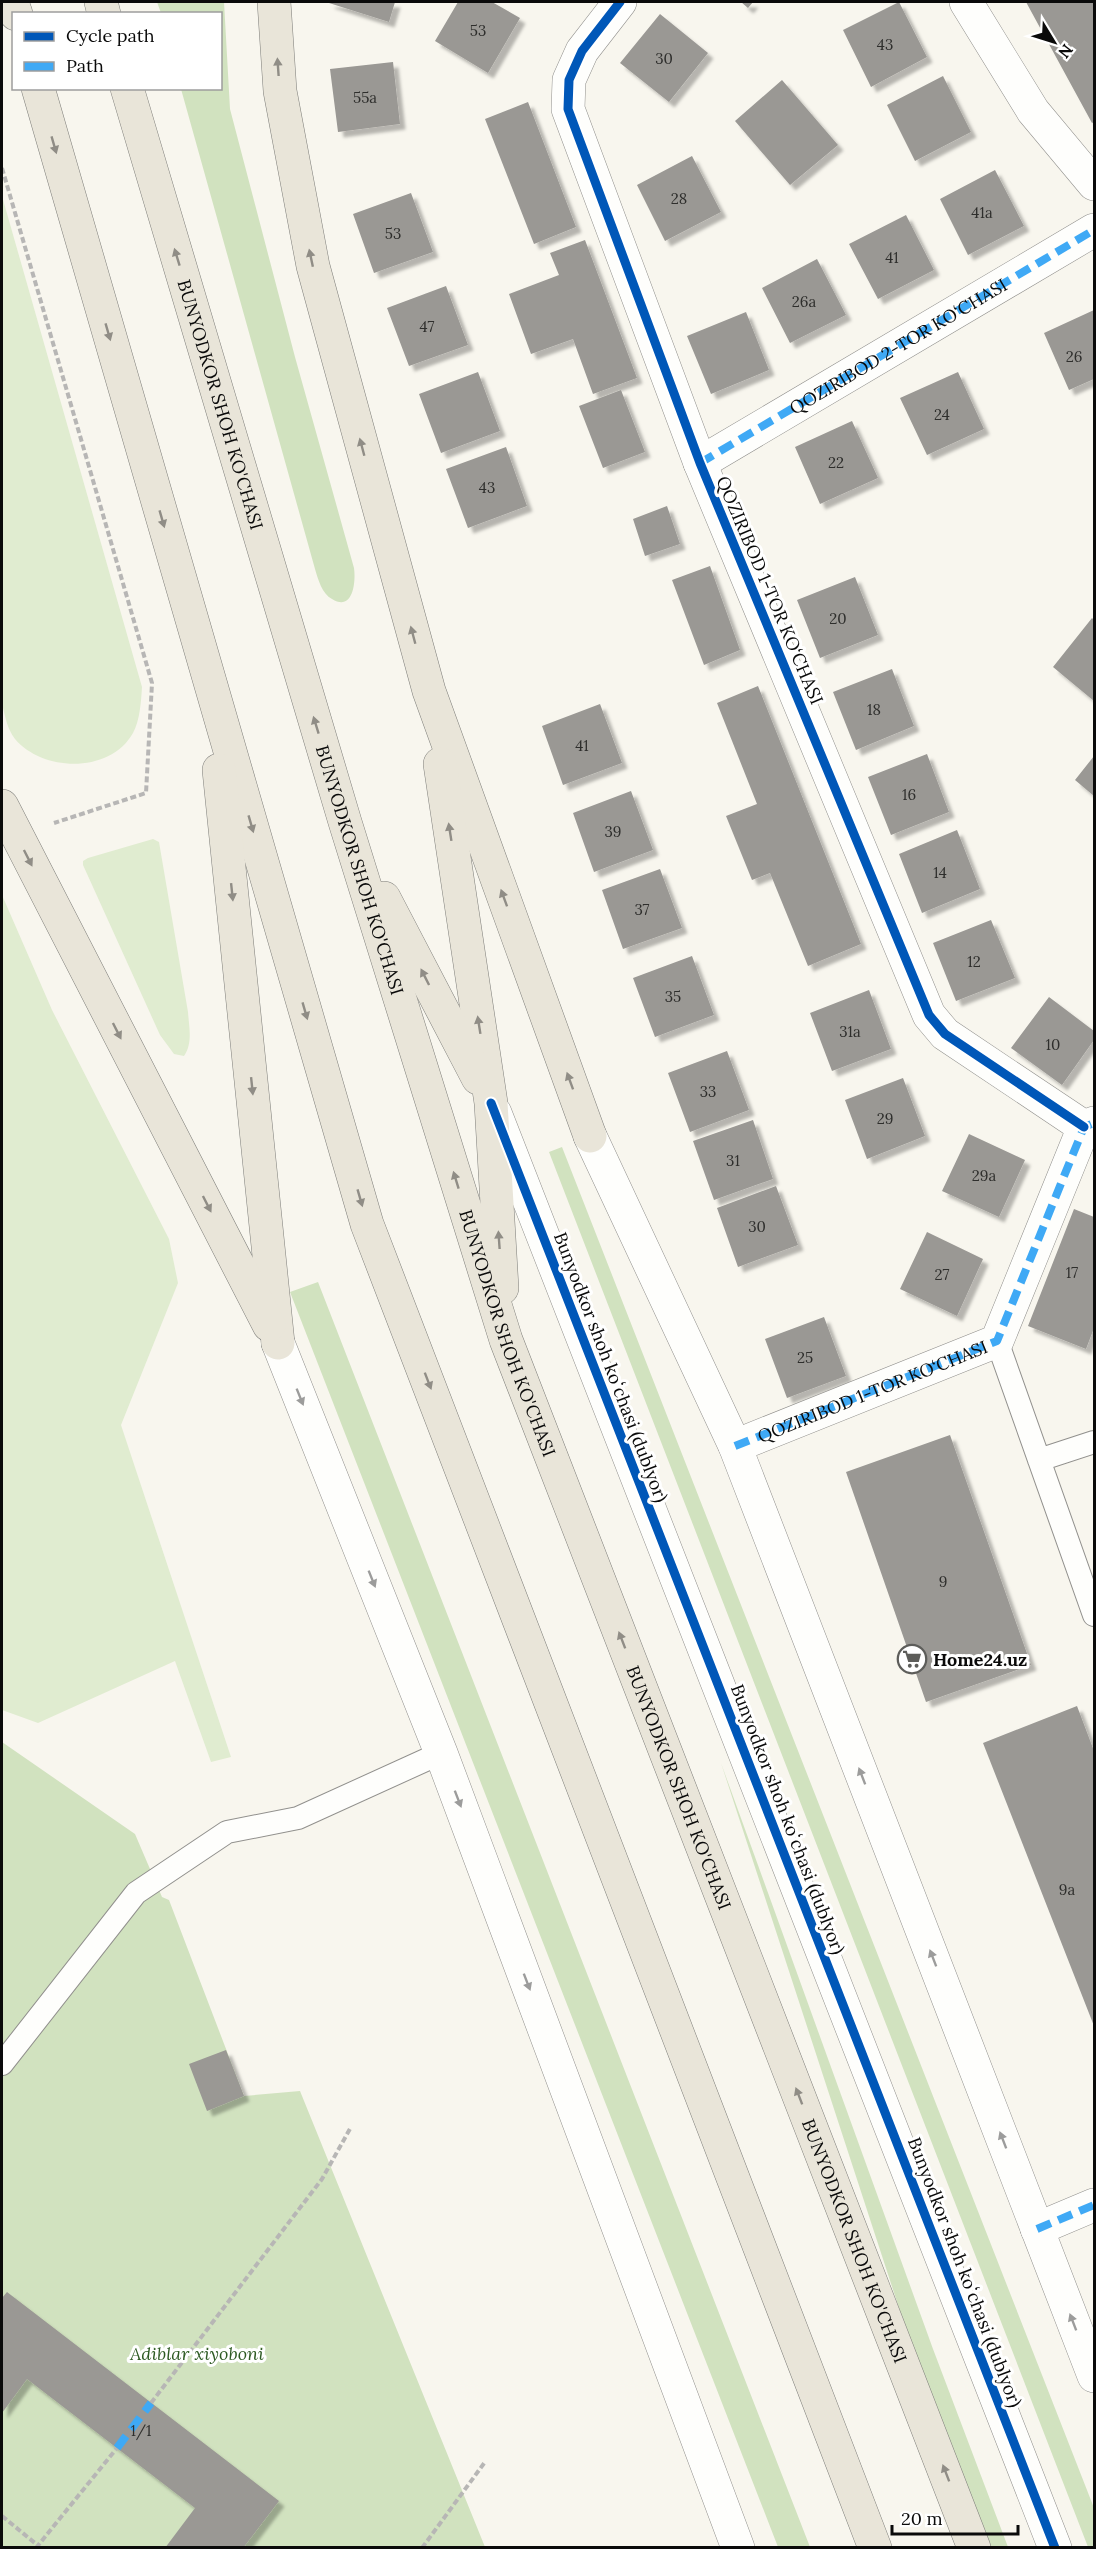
<svg xmlns="http://www.w3.org/2000/svg" width="1096" height="2549" font-family="Lora,serif">
  <style>
    .green { fill: #e0ecd0 }
    .forest { fill: #d1e2bf }
    .building { fill: #9a9894; filter: url(#shadow) }
    .lines { fill: none; stroke-linecap: round; stroke-linejoin: round }
    .service-casing { stroke: #91908d; stroke-width: 24 }
    .minor-casing { stroke: #91908d; stroke-width: 34 }
    .tertiary-casing { stroke: #91908d; stroke-width: 34 }
    .primary-casing { stroke: #7e7e7a; stroke-width: 34 }
    .path { stroke: #b7b6b5; stroke-width: 4; stroke-dasharray: 6 3; stroke-linecap: butt }
    .service { stroke: #fefefc; stroke-width: 22 }
    .minor { stroke: #fefefc; stroke-width: 33 }
    .tertiary { stroke: #fefefc; stroke-width: 33 }
    .primary { stroke: #e9e5d9; stroke-width: 33 }
    .quiet { stroke: #3fa9f5; stroke-width: 8; stroke-dasharray: 15 8; stroke-linecap: butt }
    .cycleway-casing { stroke: #fff; stroke-width: 13 }
    .cycleway { stroke: #0057b8; stroke-width: 9 }
    .oneway { fill: #908d86 }
    .oneway2 { fill: #9c9c9b }
    .labels { text-anchor: middle; dominant-baseline: central; stroke-width: 6; stroke-linejoin: round; paint-order: stroke }
    .number-label { font-size: 15px; fill: #2e2e2c }
    .street-label { font-size: 18px; fill: #0a0a0a; stroke: #fff }
    .poi-label { font-size: 18px; font-weight: bold; fill: #0a0a0a; stroke: #fff; text-anchor: start }
    .park-label { font-size: 18px; font-style: italic; fill: #2d5a22; stroke: #fff }
  </style>
  <defs>
    <filter id="shadow"><feDropShadow dx="5.5" dy="5.5" stdDeviation="1.5" flood-color="#0004"/></filter>
  </defs>
  <rect width="100%" height="100%" fill="#f8f6ee"/>
  <path class="green" d="M2,196l140,491c-1,15 -2,33 -9,46 -23,41 -90,39 -118,6 -8,-10 -10,-24 -13,-35z
    M153,839l6,3 29,170c1,15 5,31 -4,44l-10,-2 -14,-19 -77,-170v-4l5,-3z
    M2,895l50,115 117,229 9,44 -57,142 110,332 -20,5 -36,-101 -137,62 -36,-13z"/>
  <path class="forest" d="M157,2h67l6,107 65,248 59,211c2,14 -1,44 -22,31 -10,-5 -14,-20 -17,-30l-134,-480 39,-1v-74l-59,-1z
    M562,1147l532,1361v39h-6l-539,-1395z
    M318,1282l492,1265h-32l-488,-1255z
    M2,1742l133,92 27,63 7,3 75,196 56,-5 185,456h-483z
    M721,1763l212,586 75,198h-18l-75,-190z"/>
  <path class="building" d="M329,2h66l-6,20 -60,-19z
    M458,2h34l28,16 -32,55 -53,-32z
    M741,2h12l-5,6z
    M899,2l28,55 -56,30 -28,-57z
    M1026,2h68v120l-2,1z
    M660,14l48,39 -39,49 -49,-39z
    M393,62l7,62 -62,8 -8,-63z
    M943,76l28,56 -56,29 -28,-56z
    M782,80l56,65 -48,40 -55,-64z
    M528,102l48,125 -42,17 -49,-125z
    M692,156l29,56 -56,29 -28,-56z
    M995,170l29,56 -56,29 -28,-56z
    M411,193l22,59 -59,21 -21,-59z
    M906,215l28,55 -56,29 -29,-55z
    M585,240l52,138 -44,16 -20,-55 -42,15 -22,-60 50,-19 -9,-22z
    M817,259l29,56 -56,28 -28,-55z
    M446,286l22,59 -59,21 -22,-58z
    M1094,310v69l-25,11 -25,-57z
    M746,312l23,58 -58,24 -24,-58z
    M478,372l22,59 -59,22 -22,-59z
    M958,372l26,57 -57,26 -27,-57z
    M621,390l24,62 -42,16 -24,-62z
    M852,421l26,57 -58,26 -25,-57z
    M506,447l21,59 -59,22 -22,-59z
    M667,506l13,38 -35,12 -12,-37z
    M710,566l30,84 -36,15 -32,-85z
    M855,577l23,58 -58,23 -23,-58z
    M1092,618l2,2v81l-41,-34z
    M892,669l22,57 -58,24 -23,-58z
    M758,686l103,258 -53,22 -38,-93 -18,7 -26,-64 31,-12 -40,-101z
    M600,704l22,59 -59,22 -21,-59z
    M927,754l22,58 -58,23 -23,-58z
    M1094,756v40l-19,-16z
    M631,791l22,59 -59,22 -21,-59z
    M957,830l23,59 -58,24 -23,-59z
    M660,869l22,59 -59,21 -21,-59z
    M991,920l24,58 -59,23 -23,-58z
    M692,956l22,59 -59,22 -22,-59z
    M869,990l22,59 -59,22 -22,-58z
    M1049,997l45,34v9l-32,45 -51,-37z
    M727,1051l22,59 -59,22 -22,-59z
    M903,1078l22,58 -58,23 -22,-59z
    M753,1120l20,59 -59,21 -21,-59z
    M969,1134l56,26 -26,57 -57,-26z
    M776,1186l22,59 -60,22 -21,-59z
    M1074,1209l20,8v111l-8,21 -58,-23z
    M927,1232l56,27 -26,57 -57,-27z
    M824,1317l22,59 -59,22 -22,-59z
    M950,1435l81,230 -105,37 -80,-230z
    M1077,1706l17,45v275l-111,-283z
    M226,2050l18,46 -37,15 -18,-47z
    M7,2292l272,209 -36,47h-78l30,-40 -168,-129 -25,34v-115z"/>
  <g class="lines">
    <g class="service-casing">
      <path id="service" d="M997,1341l97,274
        M1039,1460l55,-18
        M2,2064l134,-171 91,-61 71,-14 143,-65"/>
    </g>
    <g class="minor-casing">
      <g id="minor">
        <path d="M620,2l-38,49 -13,29 -1,29 132,354 229,552 16,19 139,93"/>
        <path id="s1" d="M700,463l394,-233"/>
        <path d="M590,1136l145,310 359,930"/>
        <path id="s2" d="M735,1446l262,-105 87,-214 10,-4"/>
        <path d="M1037,2229l57,-24"/>
      </g>
    </g>
    <g class="tertiary-casing">
      <path id="tertiary" d="M966,2l67,109 61,73
        M495,1113l560,1435
        M278,1343l163,410 297,795"/>
    </g>
    <g class="primary-casing">
      <g id="primary">
        <path d="M12,2l4,12"/>
        <path d="M101,2l3,12"/>
        <path d="M274,2l6,89 33,175 116,425 161,445"/>
        <path d="M38,88l329,1136 508,1324"/>
        <path id="s3" d="M127,88l218,734 161,518 468,1208"/>
        <path d="M440,764l51,339 11,185"/>
        <path d="M219,770l59,573"/>
        <path d="M2,806l267,519"/>
        <path d="M384,898l94,180"/>
      </g>
    </g>
    <path class="path" d="M2,168l150,515 -6,110 -92,30
      M151,2403l171,-224 29,-52
      M2,2516l39,32
      M36,2548l81,-100
      M422,2548l63,-86"/>
    <use href="#service" class="service"/>
    <use href="#minor" class="minor"/>
    <use href="#tertiary" class="tertiary"/>
    <use href="#primary" class="primary"/>
    <path class="quiet" d="M700,463l394,-233
      M735,1446l262,-105 87,-214 10,-4
      M1037,2229l57,-24
      M117,2448l34,-45"/>
    <g class="cycleway-casing">
      <path id="cycleway" d="M620,2l-38,49 -13,29 -1,29 132,354 229,552 16,19 139,93
        M491,1103l564,1445"/>
    </g>
    <use href="#cycleway" class="cycleway"/>
  </g>
  <defs><path id="oneway-solid" d="M-6-.8H1V-3.2L6.5 0L1 3.2V.8H-6Z" transform="scale(1.5)"/></defs>
  <g class="oneway">
    <use href="#oneway-solid" transform="translate(278 67) rotate(-94)"/>
    <use href="#oneway-solid" transform="translate(54 145) rotate(74)"/>
    <use href="#oneway-solid" transform="translate(177 257) rotate(-107)"/>
    <use href="#oneway-solid" transform="translate(311 258) rotate(-102)"/>
    <use href="#oneway-solid" transform="translate(108 332) rotate(74)"/>
    <use href="#oneway-solid" transform="translate(362 447) rotate(-105)"/>
    <use href="#oneway-solid" transform="translate(162 519) rotate(74)"/>
    <use href="#oneway-solid" transform="translate(413 635) rotate(-105)"/>
    <use href="#oneway-solid" transform="translate(316 725) rotate(-107)"/>
    <use href="#oneway-solid" transform="translate(251 824) rotate(74)"/>
    <use href="#oneway-solid" transform="translate(450 832) rotate(-99)"/>
    <use href="#oneway-solid" transform="translate(28 858) rotate(63)"/>
    <use href="#oneway-solid" transform="translate(232 892) rotate(84)"/>
    <use href="#oneway-solid" transform="translate(504 898) rotate(-110)"/>
    <use href="#oneway-solid" transform="translate(425 977) rotate(-117)"/>
    <use href="#oneway-solid" transform="translate(305 1011) rotate(74)"/>
    <use href="#oneway-solid" transform="translate(479 1025) rotate(-99)"/>
    <use href="#oneway-solid" transform="translate(117 1031) rotate(63)"/>
    <use href="#oneway-solid" transform="translate(570 1081) rotate(-110)"/>
    <use href="#oneway-solid" transform="translate(252 1086) rotate(84)"/>
    <use href="#oneway-solid" transform="translate(456 1180) rotate(-107)"/>
    <use href="#oneway-solid" transform="translate(360 1198) rotate(74)"/>
    <use href="#oneway-solid" transform="translate(207 1204) rotate(63)"/>
    <use href="#oneway-solid" transform="translate(499 1240) rotate(-94)"/>
    <use href="#oneway-solid" transform="translate(428 1381) rotate(69)"/>
    <use href="#oneway-solid" transform="translate(622 1640) rotate(-111)"/>
    <use href="#oneway-solid" transform="translate(799 2096) rotate(-111)"/>
    <use href="#oneway-solid" transform="translate(946 2473) rotate(-111)"/>
  </g>
  <g class="oneway2">
    <use href="#oneway-solid" transform="translate(300 1397) rotate(68)"/>
    <use href="#oneway-solid" transform="translate(372 1579) rotate(68)"/>
    <use href="#oneway-solid" transform="translate(862 1776) rotate(-111)"/>
    <use href="#oneway-solid" transform="translate(458 1799) rotate(69)"/>
    <use href="#oneway-solid" transform="translate(933 1958) rotate(-111)"/>
    <use href="#oneway-solid" transform="translate(527 1982) rotate(69)"/>
    <use href="#oneway-solid" transform="translate(1003 2140) rotate(-111)"/>
    <use href="#oneway-solid" transform="translate(1073 2322) rotate(-111)"/>
  </g>
  <defs>
    <g id="supermarket-ring" transform="scale(1.5)"><circle r="9.5" fill="#fff" stroke="#5d5d5a" stroke-width="1.5"/><path d="M-6-5.5h2.5l.6 2H6L4.5 2H-2.5L-4.4-4H-6ZM-1.5 3.2a1.3 1.3 0 1 0 .1 0ZM3 3.2a1.3 1.3 0 1 0 .1 0Z" fill="#5d5d5a"/></g>
  </defs>
  <g fill-rule="evenodd">
    <use href="#supermarket-ring" x="912" y="1659"/>
  </g>
  <g class="labels">
    <g class="number-label">
      <text x="478" y="30">53</text>
      <text x="885" y="44">43</text>
      <text x="664" y="58">30</text>
      <text x="365" y="97">55а</text>
      <text x="679" y="198">28</text>
      <text x="982" y="212">41а</text>
      <text x="393" y="233">53</text>
      <text x="892" y="257">41</text>
      <text x="804" y="301">26а</text>
      <text x="427" y="326">47</text>
      <text x="1074" y="356">26</text>
      <text x="942" y="414">24</text>
      <text x="836" y="462">22</text>
      <text x="487" y="487">43</text>
      <text x="838" y="618">20</text>
      <text x="874" y="709">18</text>
      <text x="582" y="745">41</text>
      <text x="909" y="794">16</text>
      <text x="613" y="831">39</text>
      <text x="940" y="872">14</text>
      <text x="642" y="909">37</text>
      <text x="974" y="961">12</text>
      <text x="673" y="996">35</text>
      <text x="850" y="1031">31а</text>
      <text x="1053" y="1044">10</text>
      <text x="708" y="1091">33</text>
      <text x="885" y="1118">29</text>
      <text x="733" y="1160">31</text>
      <text x="984" y="1175">29а</text>
      <text x="757" y="1226">30</text>
      <text x="1072" y="1272">17</text>
      <text x="942" y="1274">27</text>
      <text x="805" y="1357">25</text>
      <text x="943" y="1581">9</text>
      <text x="1067" y="1889">9a</text>
      <text x="141" y="2430">1/1</text>
    </g>
    <g class="street-label">
      <text stroke="none"><textPath href="#s1" startOffset="230">QOZIRIBOD 2-TOR KO‘CHASI</textPath></text>
      <text stroke="none"><textPath href="#s3" startOffset="330">BUNYODKOR SHOH KO'CHASI</textPath></text>
      <text transform="translate(770 590) rotate(67)">QOZIRIBOD 1-TOR KO‘CHASI</text>
      <text stroke="none"><textPath href="#s3" startOffset="816">BUNYODKOR SHOH KO'CHASI</textPath></text>
      <text stroke="none"><textPath href="#s3" startOffset="1302">BUNYODKOR SHOH KO'CHASI</textPath></text>
      <text transform="translate(611 1367) rotate(69)">Bunyodkor shoh koʻchasi (dublyor)</text>
      <text stroke="none"><textPath href="#s2" startOffset="148">QOZIRIBOD 1-TOR KO‘CHASI</textPath></text>
      <text stroke="none"><textPath href="#s3" startOffset="1788">BUNYODKOR SHOH KO'CHASI</textPath></text>
      <text transform="translate(788 1819) rotate(69)">Bunyodkor shoh koʻchasi (dublyor)</text>
      <text stroke="none"><textPath href="#s3" startOffset="2274">BUNYODKOR SHOH KO'CHASI</textPath></text>
      <text transform="translate(965 2272) rotate(69)">Bunyodkor shoh koʻchasi (dublyor)</text>
    </g>
    <g class="poi-label">
      <text x="933" y="1659">Home24.uz</text>
    </g>
    <g class="park-label">
      <text x="197" y="2353">Adiblar xiyoboni</text>
    </g>
  </g>
  <rect width="1096" height="2549" fill="none" stroke="#0a0a0a" stroke-width="6"/>
  <rect x="12" y="12" width="210" height="78" fill="#ffffff" stroke="#9d9d9d" stroke-width="1.5"/>
  <rect x="24" y="32" width="30" height="9" fill="#0057b8" stroke="#9d9d9d" stroke-width="1.5"/>
  <text x="66" y="42" font-size="18" fill="#0a0a0a">Cycle path</text>
  <rect x="24" y="62" width="30" height="9" fill="#3fa9f5" stroke="#9d9d9d" stroke-width="1.5"/>
  <text x="66" y="72" font-size="18" fill="#0a0a0a">Path</text>
  <g transform="translate(1054 42) rotate(128)" stroke="#ffffff" stroke-width="4.5" paint-order="stroke">
  <path d="M0-4.5L10 22L0 15L-10 22Z" fill="#0a0a0a"/>
  <text y="-9" font-size="16" font-weight="bold" text-anchor="middle" fill="#0a0a0a">N</text>
  </g>
  <path d="M892 2525v9h126v-9" fill="none" stroke="#0a0a0a" stroke-width="3"/>
  <text x="901" y="2525" font-size="18" fill="#0a0a0a" stroke="#ffffff" stroke-width="4.5" paint-order="stroke">20 m</text>
</svg>
